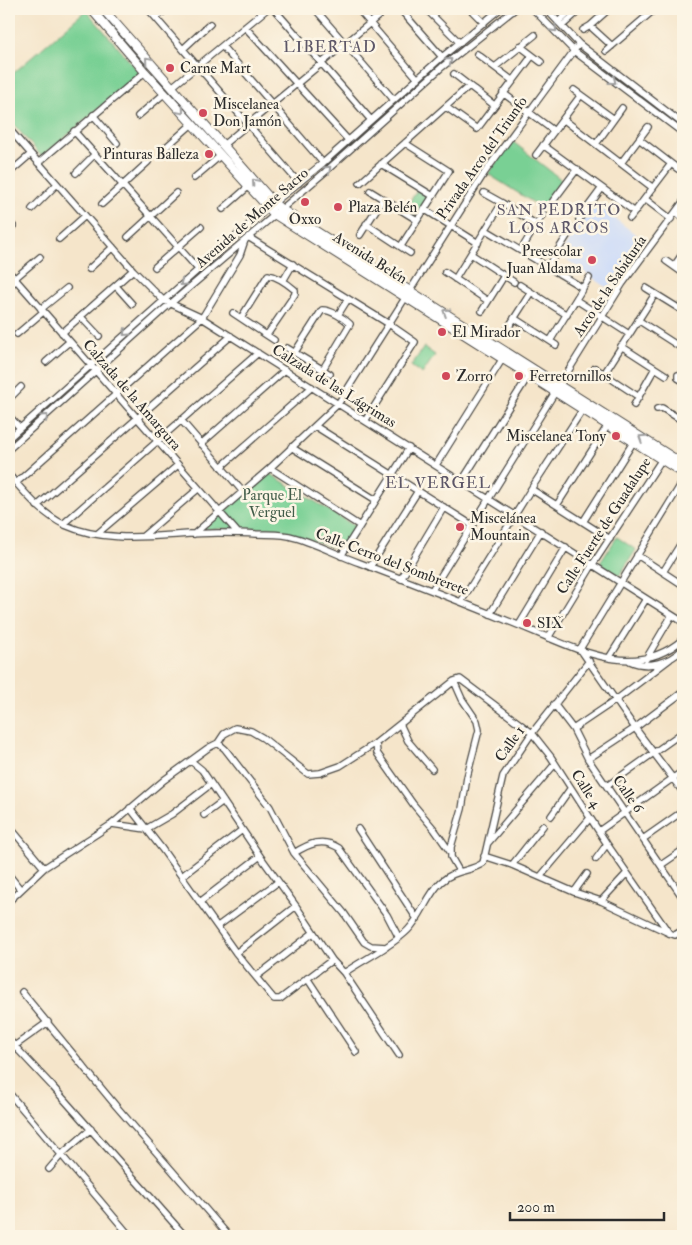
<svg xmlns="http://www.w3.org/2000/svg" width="692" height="1245" font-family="'IM FELL Double Pica',serif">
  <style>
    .built { fill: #ccdbf9 }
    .green { fill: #79d094; stroke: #527e60 }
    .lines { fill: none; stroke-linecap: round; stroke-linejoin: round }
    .minor-casing { stroke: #494743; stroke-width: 8 }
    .major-casing { stroke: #494743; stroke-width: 10 }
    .minor { stroke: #fff; stroke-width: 5.5 }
    .major { stroke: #fff; stroke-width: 8 }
    .oneway { stroke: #a0a0a0 }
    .poi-dot { fill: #d1495b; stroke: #fcf5e5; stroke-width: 2 }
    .labels { text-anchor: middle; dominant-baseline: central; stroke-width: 5; stroke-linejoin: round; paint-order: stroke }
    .poi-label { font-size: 15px; fill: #2b2b2b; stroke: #fcf5e5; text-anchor: start }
    .street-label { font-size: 15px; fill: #2b2b2b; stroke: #fcf5e5 }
    .park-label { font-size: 15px; fill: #425d4a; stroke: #fcf5e5 }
    .neighbourhood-label { font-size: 16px; letter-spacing: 1px; fill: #5d5768; stroke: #fcf5e5 }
  </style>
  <rect width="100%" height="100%" fill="#fcf5e5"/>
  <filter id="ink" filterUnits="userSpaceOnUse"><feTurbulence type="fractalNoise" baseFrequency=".02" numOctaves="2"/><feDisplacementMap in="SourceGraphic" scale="10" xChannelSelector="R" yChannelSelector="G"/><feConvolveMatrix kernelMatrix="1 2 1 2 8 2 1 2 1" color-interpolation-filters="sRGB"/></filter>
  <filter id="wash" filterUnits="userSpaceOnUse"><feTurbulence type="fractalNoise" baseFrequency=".0096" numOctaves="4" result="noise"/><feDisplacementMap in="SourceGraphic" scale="20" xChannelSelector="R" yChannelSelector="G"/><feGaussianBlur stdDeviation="1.12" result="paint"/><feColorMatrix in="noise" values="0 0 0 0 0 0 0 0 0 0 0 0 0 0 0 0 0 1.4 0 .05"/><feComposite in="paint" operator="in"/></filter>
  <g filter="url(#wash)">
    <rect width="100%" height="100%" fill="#f5e5ca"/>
    <path class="built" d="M596,204l47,36 -28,37 -6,12 -49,-34 16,-26z"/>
    <path class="green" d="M86,10l54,63 -98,84 -33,-38v-42z
      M512,141l51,40 -21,27 -54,-34z
      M418,189l10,7 -13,20 -10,-7z
      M424,347l11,8 -13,19 -11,-8z
      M269,473l87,54 -15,23 -66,-22 -72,1z
      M617,537l19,13 -17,26 -19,-13z"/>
  </g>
  <g filter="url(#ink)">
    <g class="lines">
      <g class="minor-casing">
        <path id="minor" d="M148,9l151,174
          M274,9l97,111
          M315,9l79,91
          M358,9l60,70
          M400,9l42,48
          M426,9l34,34
          M470,9l14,14
          M533,9l41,42 109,82
          M546,9l33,35 104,80
          M156,18l10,-9
          M558,22l14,-13
          M562,26l19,-17
          M590,26l22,20
          M245,27l103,113
          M583,30l7,-4 19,-17
          M222,46l101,117
          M520,46l21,16
          M183,49l27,-25
          M606,51l49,-42
          M477,54l36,27
          M495,67l40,-32
          M454,74l40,31
          M172,87l95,-78
          M574,90l40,29
          M503,93l51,38
          M446,107l31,22 55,-73
          M93,115l24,28
          M138,116l27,-23
          M563,119l90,69
          M9,129l124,141 30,30 39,18 481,304
          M74,131l124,138
          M639,139l39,30
          M596,144l26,-36
          M223,145l164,-136
          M543,145l92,67
          M165,148l27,-24
          M536,155l45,-60
          M38,163l107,-91
          M621,163l27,-36
          M381,164l52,32
          M9,173l22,-19
          M76,173l19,-19
          M194,178l26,-22
          M360,183l109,-97
          M370,191l47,29
          M484,193l18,10
          M645,199l26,20
          M553,201l24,-32
          M102,204l46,-42
          M32,209l25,-25
          M223,209l25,-22
          M424,209l54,34
          M676,212l7,6
          M630,218l41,-54
          M579,219l23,-31
          M366,224l44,29
          M9,229l4,-3
          M486,230l97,58
          M360,235l23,-36
          M128,237l48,-44
          M248,237l141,87 26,18 -50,79
          M59,239l26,-23
          M401,246l48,-75 -44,-28
          M521,250l22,-36
          M471,254l43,28
          M666,261l17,12
          M548,266l24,-38
          M674,266l9,-13
          M155,267l46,-40
          M89,269l24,-22
          M9,272l229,261
          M445,272l43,29
          M14,279l26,-22
          M455,279l47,-76 35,22
          M283,281l10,-17
          M520,285l47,30
          M116,286l16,18
          M9,287l7,-7
          M646,288l37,23
          M576,300l53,34
          M41,309l26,-21
          M482,311l22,-35
          M233,313l41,27
          M338,315l10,-16
          M81,317l18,19
          M241,318l27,-43c9,1 20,9 27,15v4l-28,41
          M514,318l42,27
          M638,320l45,29
          M508,328l23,-36
          M62,333l71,-63
          M17,334l26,-22
          M550,341l39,-63
          M621,346l34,22 -21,37
          M287,348l43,26
          M295,352l27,-42c9,0 22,8 28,14l-27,45
          M46,362l23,-20
          M595,368l44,29
          M655,368l11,7
          M604,374l51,-80
          M678,375v3l5,3
          M9,399l12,-12
          M657,409l5,-1 21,13
          M9,416l11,12
          M181,420l62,72
          M315,426l157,99
          M9,438l261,-232 53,-43 119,-106 58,-48
          M201,444l84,-74
          M291,447l85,53
          M9,449l154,-139 162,-138 117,-105 73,-58
          M436,465l67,-107
          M221,467l91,-80
          M270,468l90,58
          M9,475c17,19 33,39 56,50 47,21 103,8 153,8 12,0 25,0 38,1 11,0 23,0 33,2 23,5 48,19 71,27 61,23 122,47 182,72 47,20 98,42 141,4
          M462,481l67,-106
          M683,481l-103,168 55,79 48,64
          M16,483l186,-165 38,-63 5,-15
          M531,489l79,50
          M557,505l51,-80
          M37,506l194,-170
          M583,522l51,-81
          M63,524l195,-171
          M97,534l81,-69
          M194,534l76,-66 68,-64 147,-232 94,-128
          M143,536l55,-47
          M637,555l46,30
          M341,556l68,-108
          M370,567l48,-76
          M663,572l20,-32
          M401,579l43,-72
          M432,590l191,-307 60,-81
          M461,602l70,-113 52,-80
          M490,614l51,-83
          M519,625l47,-78
          M548,638l45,-74 71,-108
          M609,658l37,-59
          M646,659l26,-44
          M630,661c18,8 39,2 53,-12
          M454,681l8,18 15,22 2,9 -12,47 -5,32 -11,38v10l8,14
          M554,704l19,25 15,30 95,139
          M400,724l8,17 24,28
          M573,729l43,-29 54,-41
          M218,743l7,6 45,58 24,46 50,60 20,29 7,4 15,1
          M376,743l1,10 36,51 21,25 17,24
          M588,759l47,-31 48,-36
          M191,761l11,9 58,86 36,50 36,54 12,13 55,82
          M607,786l76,-54
          M130,808l32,41 74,104 38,46h6l52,-39
          M204,815l19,-14
          M551,816l19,-27
          M112,824l34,5 26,-15 39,-30
          M9,826l35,42
          M358,829l59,90
          M599,831l84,-60
          M643,839l40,-28
          M488,843l67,-79
          M294,853c15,-9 28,-16 45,-5l48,67 12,23
          M484,856l28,9 62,27 27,9 68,32 6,2 8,-5
          M596,859l11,-15
          M512,865l31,-39
          M661,865l22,-15
          M9,875l11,14
          M182,876l60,-46
          M540,877l50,-59
          M574,892l13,-18
          M9,901l35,-33 68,-44 52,-44 44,-32 10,-5 6,-9 11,-6 16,3 12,7 45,36 12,-1 20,-7 36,-23 78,-62 6,-2 72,54 19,24 56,87 62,89
          M601,901l26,-28
          M200,902l60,-46
          M218,926l60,-44
          M236,953l60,-47
          M344,973c20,-14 47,-26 64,-43 14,-14 19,-35 33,-48 14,-13 30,-10 42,-19l20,-87 29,-43 57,-72
          M257,976l56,-43
          M307,978l49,74
          M22,992l94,114 113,130
          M9,1040l44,47 132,149
          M9,1050l39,-28
          M9,1093l121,143
          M49,1169l13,-15 29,-25"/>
      </g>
      <g class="major-casing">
        <path id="major" d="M91,9l54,63 129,142 409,259
          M103,9l171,194 7,6 402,255"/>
      </g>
      <use href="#minor" class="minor"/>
      <use href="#major" class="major"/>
    </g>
    <defs><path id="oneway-chevron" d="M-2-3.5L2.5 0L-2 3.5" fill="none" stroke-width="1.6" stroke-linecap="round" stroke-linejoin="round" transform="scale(1.25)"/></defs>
    <g class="oneway">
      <use href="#oneway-chevron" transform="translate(554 29) rotate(45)"/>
      <use href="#oneway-chevron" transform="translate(148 60) rotate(-131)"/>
      <use href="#oneway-chevron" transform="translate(449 61) rotate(-39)"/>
      <use href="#oneway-chevron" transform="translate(613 81) rotate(38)"/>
      <use href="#oneway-chevron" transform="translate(181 111) rotate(49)"/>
      <use href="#oneway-chevron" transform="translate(328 169) rotate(-43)"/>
      <use href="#oneway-chevron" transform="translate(255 182) rotate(-131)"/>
      <use href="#oneway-chevron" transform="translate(183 283) rotate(138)"/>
      <use href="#oneway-chevron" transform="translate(446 312) rotate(-148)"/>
      <use href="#oneway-chevron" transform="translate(126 333) rotate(138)"/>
      <use href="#oneway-chevron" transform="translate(45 417) rotate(-42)"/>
      <use href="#oneway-chevron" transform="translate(642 438) rotate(-147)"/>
    </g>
  </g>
  <g class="poi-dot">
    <circle cx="170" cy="68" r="5"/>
    <circle cx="203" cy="113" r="5"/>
    <circle cx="209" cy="154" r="5"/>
    <circle cx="305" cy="202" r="5"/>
    <circle cx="338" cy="207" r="5"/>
    <circle cx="592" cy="260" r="5"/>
    <circle cx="442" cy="332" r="5"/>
    <circle cx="446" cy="376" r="5"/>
    <circle cx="519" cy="376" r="5"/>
    <circle cx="616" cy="436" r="5"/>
    <circle cx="460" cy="527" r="5"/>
    <circle cx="527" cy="623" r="5"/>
  </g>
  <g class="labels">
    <g class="poi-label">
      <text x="180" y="68">Carne Mart</text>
      <text x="213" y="104">Miscelanea<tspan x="213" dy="17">Don Jamón</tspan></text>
      <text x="199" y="154" text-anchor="end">Pinturas Balleza</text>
      <text x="348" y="207">Plaza Belén</text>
      <text x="305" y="219" text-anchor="middle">Oxxo</text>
      <text x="582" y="251" text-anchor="end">Preescolar<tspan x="582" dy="17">Juan Aldama</tspan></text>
      <text x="452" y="332">El Mirador</text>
      <text x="456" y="376">Zorro</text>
      <text x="529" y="376">Ferretornillos</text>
      <text x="606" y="436" text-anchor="end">Miscelanea Tony</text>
      <text x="470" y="518">Miscelánea<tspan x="470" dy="17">Mountain</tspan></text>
      <text x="537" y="623">SIX</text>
    </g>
    <g class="street-label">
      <text transform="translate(482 158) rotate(-55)">Privada Arco del Triunfo</text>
      <text transform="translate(252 218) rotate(-41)">Avenida de Monte Sacro</text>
      <text transform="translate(370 258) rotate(32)">Avenida Belén</text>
      <text transform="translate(610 286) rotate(-56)">Arco de la Sabiduría</text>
      <text transform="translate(334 386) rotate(32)">Calzada de las Lágrimas</text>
      <text transform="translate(132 395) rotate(49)">Calzada de la Amargura</text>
      <text transform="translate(604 526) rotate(-57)">Calle Fuerte de Guadalupe</text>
      <text transform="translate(392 562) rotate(21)">Calle Cerro del Sombrerete</text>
      <text transform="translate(510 744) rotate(-55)">Calle 1</text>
      <text transform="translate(586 789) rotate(57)">Calle 4</text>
      <text transform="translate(628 794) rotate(55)">Calle 6</text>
    </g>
    <g class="park-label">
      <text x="272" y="495">Parque El<tspan x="272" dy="17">Verguel</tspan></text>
    </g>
    <g class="neighbourhood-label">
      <text x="330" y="47">LIBERTAD</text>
      <text x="559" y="210">SAN PEDRITO<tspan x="559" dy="18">LOS ARCOS</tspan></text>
      <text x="438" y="483">EL VERGEL</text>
    </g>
  </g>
  <rect width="692" height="1245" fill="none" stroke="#fcf5e5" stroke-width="30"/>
  <path d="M510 1212v8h154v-8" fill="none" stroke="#2b2b2b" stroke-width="2.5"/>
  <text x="517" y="1212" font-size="15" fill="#2b2b2b" stroke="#fcf5e5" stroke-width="4" paint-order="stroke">200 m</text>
</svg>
